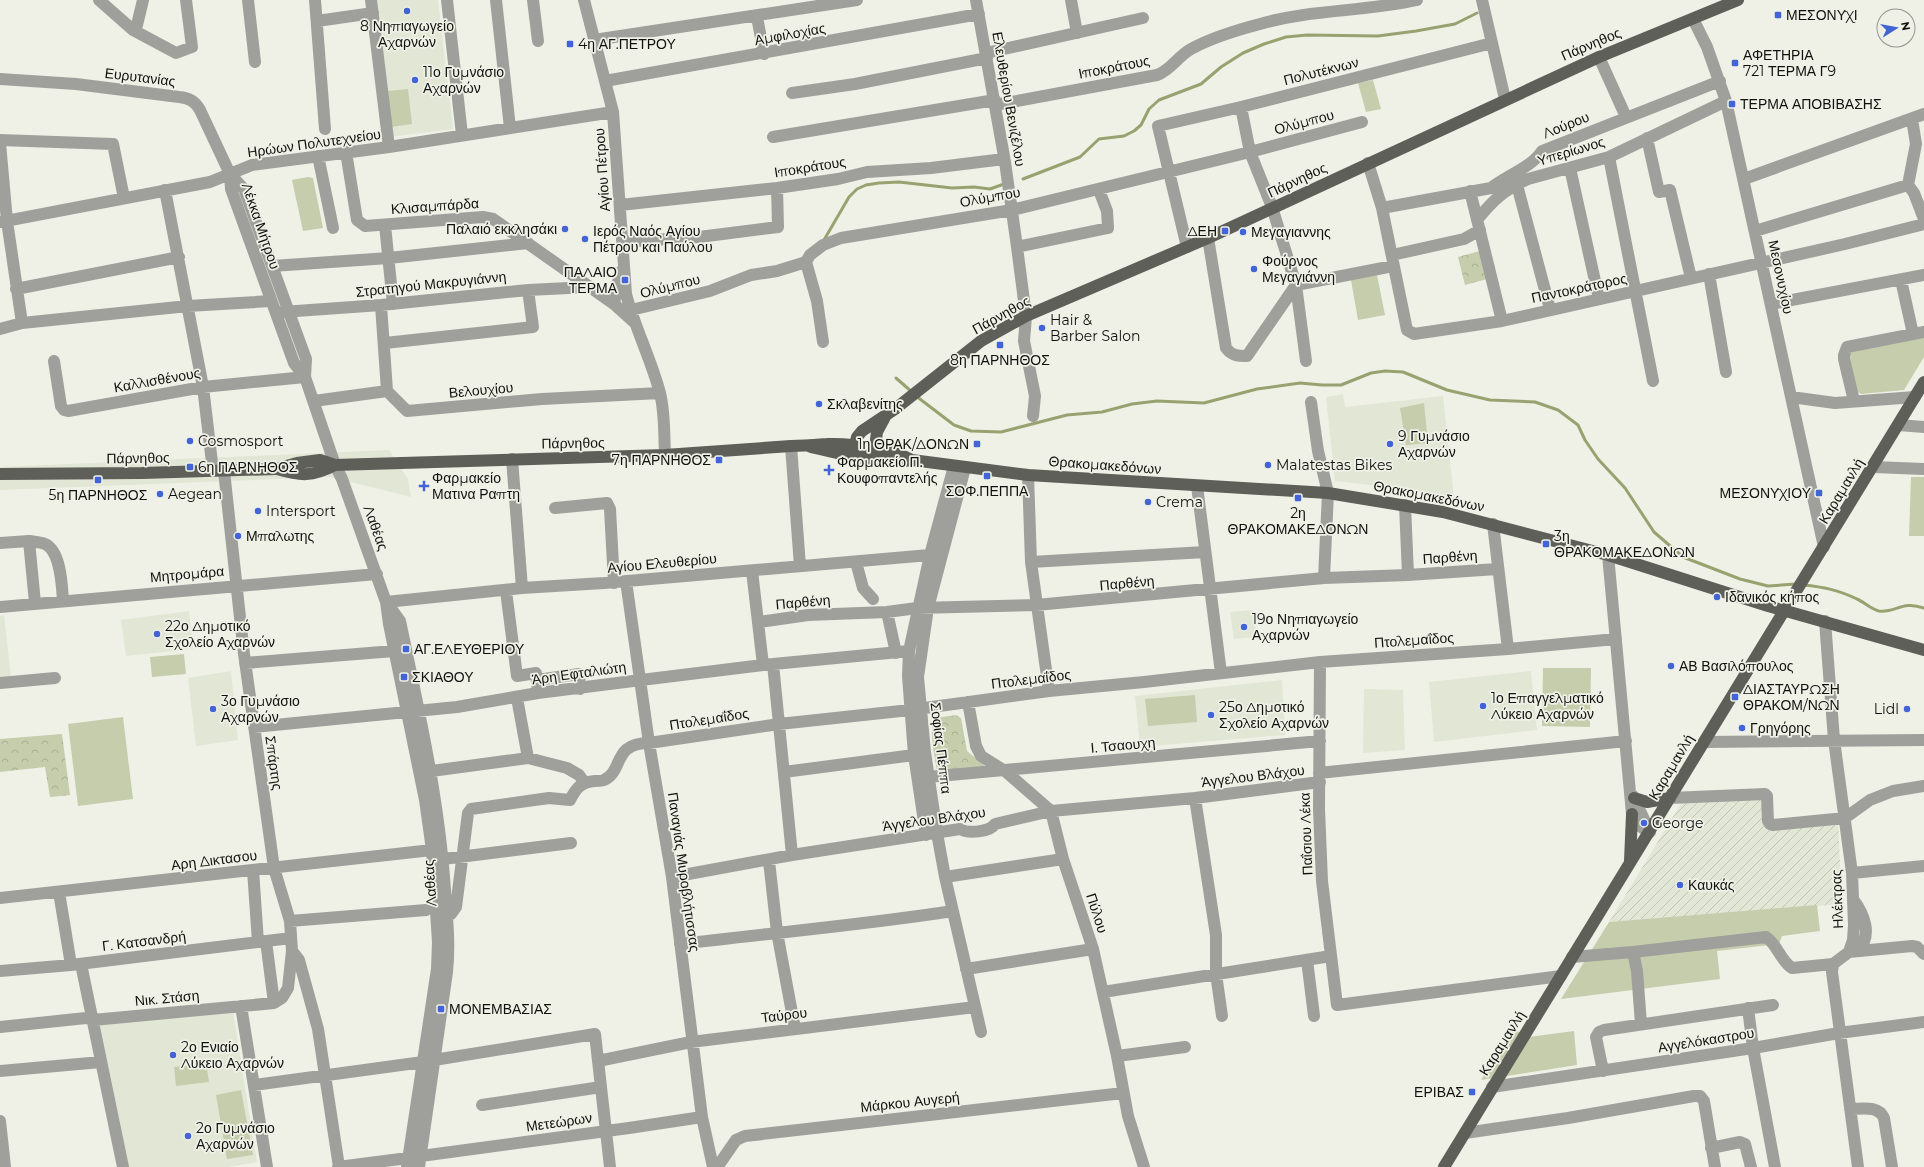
<svg xmlns="http://www.w3.org/2000/svg" width="1924" height="1167" font-family="Montserrat,sans-serif">
  <style>
    .built { fill: #e2e6d5 }
    .industrial { fill: url(#industrial-furrows) }
    .grass { fill: #c5cdac }
    .forest { fill: url(#forest-crowns) }
    .lines { fill: none; stroke-linecap: round; stroke-linejoin: round }
    .stream { stroke: #98a270; stroke-width: 3 }
    .minor { stroke: #9fa09c; stroke-width: 12 }
    .major { stroke: #5d5f58; stroke-width: 12 }
    .poi-dot { fill: #4264d6; stroke: #eff1e7; stroke-width: 1.5 }
    .labels { text-anchor: middle; dominant-baseline: central; stroke-width: 3.5; stroke-linejoin: round; paint-order: stroke }
    .poi-label { font-size: 14px; fill: #10110e; stroke: #eff1e7; text-anchor: start }
    .street-label { font-size: 14px; fill: #10110e; stroke: #eff1e7 }
  </style>
  <defs>
    <pattern id="industrial-furrows" width="10" height="10" patternUnits="userSpaceOnUse"><rect width="10" height="10" fill="#e2e6d5"/><path d="M-1 1l2-2M0 10L10 0M9 11l2-2" fill="none" stroke="#c1c4b6"/></pattern>
    <pattern id="forest-crowns" width="20" height="18" patternUnits="userSpaceOnUse"><rect width="20" height="18" fill="#c5cdac"/><path d="M2 6a3 3 0 1 1 6 0M12 15a3 3 0 1 1 6 0" fill="none" stroke="#a8af93"/></pattern>
  </defs>
  <rect width="100%" height="100%" fill="#eff1e7"/>
  <path class="built" d="M374,0h64l15,129 -63,8z
    M1343,394l2,13 98,-11 11,102 -57,-10 -62,-7 -9,-84z
    M389,450l19,29 3,18 -81,-20 -330,13v-23z
    M1253,610l4,27 -23,2 -4,-27z
    M189,611l4,38 -67,7 -5,-36z
    M4,615l7,62 -11,2v-63z
    M231,671l7,69 -42,6 -8,-68z
    M1531,671l6,59 -103,12 -5,-60z
    M1282,680l3,55 -145,12 -5,-51z
    M1364,689l39,1 2,60 -42,3z
    M233,1011l24,151 -29,5h-99l-29,-142z"/>
  <path class="industrial" d="M1765,795l2,33 71,-6 4,82 -233,18 73,-120z"/>
  <path class="grass" d="M1373,80l8,29 -15,3 -8,-29z
    M408,89l4,35 -21,3 -4,-36z
    M308,177l5,1 10,50 -20,3 -11,-51z
    M1377,275l8,40 -27,5 -7,-40z
    M1924,335v22l-20,33 -43,4 -8,-5 -6,-34 4,-7z
    M1424,403l4,40 -22,2 -6,-37z
    M1911,477h13v59h-15z
    M184,654l2,20 -34,3 -2,-20z
    M1543,668h48l-1,59 -48,-1z
    M1195,695l2,27 -49,4 -3,-27z
    M123,717l10,82 -55,7 -10,-82z
    M1817,905l3,26 -38,5 -3,8 -62,7 3,28 -159,20 48,-77z
    M1513,1029l16,8 45,-6 3,34 -96,15z
    M206,1063l3,19 -33,4 -2,-19z
    M241,1090l12,65 -26,4 -11,-64z"/>
  <path class="forest" d="M1480,251l7,28 -22,6 -7,-28z
    M956,715l5,3 6,33 19,16 -49,4c-2,-13 -9,-43 -2,-53z
    M62,734l8,61 -20,2 -5,-30 -45,5v-33z"/>
  <g class="lines">
    <path class="stream" d="M1023,179l57,-22 19,-18 25,-3 10,-5 7,-6 8,-16 10,-9 42,-16 20,-17 22,-14 21,-9 22,-7 21,-2 71,1 38,-5 39,-7 22,-11
      M824,240l25,-43 8,-8 9,-4 13,-2 20,-1 53,6 22,-1 16,2 14,-5
      M896,378l16,14
      M916,396l38,29 17,6 30,1 66,-17 35,-3 30,-8 25,-3 47,2 53,-14 43,-6 22,2h19l30,-12 14,-2 18,1 44,18 43,10 45,2 23,8 20,15 7,15 13,19 27,29 29,44 29,25 57,22 28,7 28,-2
      M1803,585c21,2 35,5 54,14 7,3 15,11 22,12 17,2 23,-11 45,-3"/>
    <path class="minor" d="M99,0l34,30 43,23 16,-6 -6,-47
      M248,0l7,62
      M315,0l10,129
      M371,0l18,147
      M447,0l15,135
      M496,0l14,128
      M533,0l5,41
      M584,0l29,112 13,182c9,34 25,65 34,99 5,20 4,41 5,62
      M976,0l29,162 12,85 9,69 -2,25 11,55 -2,20
      M1071,0l6,33
      M1482,0l23,99
      M757,17l7,37
      M1693,19l14,28 19,54 98,446
      M317,21l56,-8
      M133,30l4,-5 6,-25
      M594,40l263,-40
      M986,53l157,-35
      M1599,57l27,60
      M0,79l76,5 103,13c10,1 16,4 21,13l30,64 14,15 62,170 -1,18
      M605,81l374,-67
      M792,93l63,-9 132,-26
      M995,105l162,-30c14,-5 21,-19 34,-26 20,-11 46,-19 69,-25 51,-15 105,-12 157,-24
      M1241,107l9,45 22,55 24,78 10,76
      M1912,119l4,25 -8,41 6,8 10,26
      M773,137l222,-37
      M1647,138l12,54 11,-2 21,88
      M0,140l113,4 11,54
      M0,143l7,78 15,102
      M346,152l11,68 8,6 118,-9 10,2 121,85 20,18
      M318,156l15,72
      M1609,157l44,224
      M1368,163l14,45 25,122 7,4 88,-13 343,-77 79,-20
      M1570,168l29,131
      M230,174l1,15 63,174 11,14 30,88 7,14 44,123 3,22 36,176 7,50 6,92 -1,27 -30,198
      M1744,179l180,-65
      M1517,185l33,124
      M165,190l38,197 10,84
      M1470,191l32,130
      M620,205l157,-17 61,-9 29,-7 64,-4 73,-9
      M1382,208l109,-20c16,-13 40,-20 51,-37l178,-70
      M1477,220c16,-20 27,-30 51,-41l81,-22 117,-56
      M0,222l210,-40 42,-17 137,-18 224,-35
      M385,225l8,79
      M1755,231l153,-46
      M1208,238l18,110c6,8 12,8 21,8l49,-71 97,-19
      M1017,247l91,-19 -1,-17 -8,-21
      M1187,247l-29,-121 83,-19 251,-64
      M623,250v-8l76,-5 79,-10 -1,-39
      M1392,255l72,-16 16,-9
      M806,262l11,39 6,41
      M272,266l117,-8 139,-15
      M1709,274l17,98
      M1901,280l12,54
      M16,289l163,-32
      M614,304l6,-32
      M1771,304l153,-29
      M381,305l6,86
      M631,310l79,-19 41,-16 26,-4 29,-9 4,-7 13,-10 18,-7 171,-28 238,-58 112,-30
      M282,312l99,-7 147,-15 61,-3
      M0,329l22,-6 166,-17 83,-5
      M385,343l148,-16 -5,-37
      M54,361l7,45 3,4 4,1 135,-24 102,-10
      M387,391l20,20 135,-12 118,-6
      M1791,397l44,6 80,-6
      M314,401l73,-10
      M1854,401l-10,-42v-4l3,-8 77,-15
      M1311,402l7,49 10,42 -4,85
      M1898,425l26,2
      M791,446l9,120
      M512,459l10,129
      M1873,467l51,2
      M965,468l-37,140 -10,69 7,75 12,81 8,44 36,155
      M224,471l20,183 30,214 16,53 2,30 -4,37 -6,10 -8,5
      M1028,475l3,87 18,129
      M1197,486l24,187
      M1405,505l3,70
      M555,508l52,-5 3,6 4,74
      M1493,524l15,125
      M29,541c5,1 11,1 16,3 16,7 17,42 18,57
      M0,543l29,-2 6,62
      M1608,555l24,259 9,13 9,5
      M856,562l7,26 10,11
      M1031,562l174,-10
      M752,571l11,94
      M626,581l23,162 23,134 30,240 11,50
      M506,591l11,85 19,-3 2,20
      M386,602l136,-14 82,-5 337,-29
      M387,603l13,18c19,90 39,178 45,269 2,28 5,55 2,82l-28,195
      M0,607l377,-33
      M887,612l9,41
      M1825,621l9,119 18,133 2,52 -1,15 -4,12 -16,12 -1,8 26,195
      M759,622l49,-7 79,-3 30,-4 119,-3 288,-27 84,-3 89,-6
      M1320,662l-1,147 3,72 15,124 224,-29
      M245,663l149,-12
      M773,664l19,191
      M537,680l42,-6 1,15
      M0,683l55,-5
      M517,698l11,60
      M968,702l8,44 5,10 24,15 46,40 12,48 30,90 24,107 11,60 16,51
      M254,727l203,-20 81,-14 103,-13 122,-15 146,-14
      M1704,742l220,-2
      M424,772l104,-14 39,10 12,7 5,7
      M784,772l130,-17
      M1319,773l307,-32
      M928,777l392,-36
      M1633,796l17,36
      M1195,798l21,137v39l6,42
      M1670,798l95,-4 2,2 1,25 2,3 3,1 72,-7 25,-18 23,-9 31,-5
      M926,835l-12,-80 -6,-79 1,-25 21,-96 24,-89
      M443,859l128,-16
      M769,861l8,71 18,97
      M253,870l5,72
      M1852,873l72,-7
      M672,877l120,-22 168,-26c8,5 30,3 35,-5l56,-13 144,-13 125,-16
      M945,877l118,-18
      M59,892l12,73
      M0,898l432,-48
      M1853,899c11,15 20,36 5,52
      M437,916l14,-2 5,-7 12,-94 3,-4 78,-11 21,2c6,-12 11,-18 25,-19 3,0 7,0 9,-1 20,-9 8,-37 45,-37l130,-19 131,-14 139,-19 95,-9 176,-20 188,-13 108,-10
      M290,921l136,-11
      M680,944c91,-11 182,-19 273,-33
      M292,951l7,9 19,69 21,138
      M1633,952l4,19 4,53
      M1849,952l63,-6 5,1 7,7
      M1572,957l61,-5 133,-15c11,7 14,23 26,31l41,-4
      M1307,960l7,56
      M81,964l42,203
      M966,969l127,-20
      M0,971l71,-6 220,-27
      M1103,992l228,-36
      M241,1006l26,161
      M1748,1008l5,40 22,119
      M0,1027l86,-9 7,2 181,-17 -8,-62
      M1117,1056l68,-9
      M434,1060l161,-26 15,133
      M598,1061l93,-19 284,-35
      M0,1071l101,-9
      M1603,1071l-7,-34 3,-5 5,-2 169,-25
      M254,1085l169,-23
      M1492,1087l261,-39 86,-15 85,-11
      M482,1105l119,-18
      M1850,1109c12,0 28,-4 34,9l8,49
      M0,1121l5,46
      M1465,1133l103,-15 126,-22h6l4,5 11,66
      M1711,1148l29,-6 5,2 6,23
      M421,1156l208,-28 73,-11
      M338,1167l70,-9
      M715,1167l3,-1 18,-26 9,-4 378,-43"/>
    <path class="major" d="M811,447c29,7 72,18 101,13l116,15 300,18 115,19 165,43 160,51 156,44
      M874,455l3,-23 8,-15
      M853,456l4,-19 5,-6 33,-22 86,-68 45,-25 182,-78 391,-181 139,-57
      M277,469c24,7 35,8 58,-4
      M0,474l142,-1 134,-4 21,-6 23,-3 15,5 330,-10 126,-9c13,0 24,-1 37,-2 25,-1 62,5 84,16
      M1634,798l13,4 23,-4
      M1630,861l2,-47
      M1444,1167l480,-785"/>
  </g>
  <g class="poi-dot">
    <circle cx="407" cy="11" r="4"/>
    <rect x="1774" y="11" width="8" height="8" rx="2"/>
    <rect x="566" y="40" width="8" height="8" rx="2"/>
    <rect x="1731" y="59" width="8" height="8" rx="2"/>
    <circle cx="415" cy="80" r="4"/>
    <rect x="1728" y="100" width="8" height="8" rx="2"/>
    <circle cx="565" cy="229" r="4"/>
    <rect x="1221" y="227" width="8" height="8" rx="2"/>
    <circle cx="1243" cy="232" r="4"/>
    <circle cx="585" cy="239" r="4"/>
    <circle cx="1254" cy="269" r="4"/>
    <rect x="621" y="276" width="8" height="8" rx="2"/>
    <circle cx="1042" cy="328" r="4"/>
    <rect x="996" y="341" width="8" height="8" rx="2"/>
    <circle cx="819" cy="404" r="4"/>
    <circle cx="190" cy="441" r="4"/>
    <rect x="973" y="440" width="8" height="8" rx="2"/>
    <circle cx="1390" cy="444" r="4"/>
    <rect x="715" y="456" width="8" height="8" rx="2"/>
    <circle cx="1268" cy="465" r="4"/>
    <rect x="186" y="463" width="8" height="8" rx="2"/>
    <path d="M827 464h4v4h4v4h-4v4h-4v-4h-4v-4h4z"/>
    <rect x="983" y="472" width="8" height="8" rx="2"/>
    <rect x="94" y="476" width="8" height="8" rx="2"/>
    <path d="M422 480h4v4h4v4h-4v4h-4v-4h-4v-4h4z"/>
    <rect x="1815" y="489" width="8" height="8" rx="2"/>
    <circle cx="160" cy="494" r="4"/>
    <rect x="1294" y="494" width="8" height="8" rx="2"/>
    <circle cx="1148" cy="502" r="4"/>
    <circle cx="258" cy="511" r="4"/>
    <circle cx="238" cy="536" r="4"/>
    <rect x="1542" y="540" width="8" height="8" rx="2"/>
    <circle cx="1717" cy="597" r="4"/>
    <circle cx="1244" cy="627" r="4"/>
    <circle cx="157" cy="634" r="4"/>
    <rect x="402" y="645" width="8" height="8" rx="2"/>
    <circle cx="1671" cy="666" r="4"/>
    <rect x="400" y="673" width="8" height="8" rx="2"/>
    <rect x="1731" y="693" width="8" height="8" rx="2"/>
    <circle cx="1483" cy="706" r="4"/>
    <circle cx="213" cy="709" r="4"/>
    <circle cx="1907" cy="709" r="4"/>
    <circle cx="1211" cy="715" r="4"/>
    <circle cx="1742" cy="728" r="4"/>
    <circle cx="1644" cy="823" r="4"/>
    <circle cx="1680" cy="885" r="4"/>
    <rect x="437" y="1005" width="8" height="8" rx="2"/>
    <circle cx="173" cy="1055" r="4"/>
    <rect x="1468" y="1088" width="8" height="8" rx="2"/>
    <circle cx="188" cy="1136" r="4"/>
  </g>
  <g class="labels">
    <g class="poi-label">
      <text x="1786" y="15">ΜΕΣΟΝΥΧΙ</text>
      <text x="407" y="26" text-anchor="middle">8 Νηπιαγωγείο<tspan x="407" dy="16">Αχαρνών</tspan></text>
      <text x="578" y="44">4η ΑΓ.ΠΕΤΡΟΥ</text>
      <text x="1743" y="55">ΑΦΕΤΗΡΙΑ<tspan x="1743" dy="16">721 ΤΕΡΜΑ Γ9</tspan></text>
      <text x="423" y="72">11ο Γυμνάσιο<tspan x="423" dy="16">Αχαρνών</tspan></text>
      <text x="1740" y="104">ΤΕΡΜΑ ΑΠΟΒΙΒΑΣΗΣ</text>
      <text x="557" y="229" text-anchor="end">Παλαιό εκκλησάκι</text>
      <text x="593" y="231">Ιερός Ναός Αγίου<tspan x="593" dy="16">Πέτρου και Παύλου</tspan></text>
      <text x="1217" y="231" text-anchor="end">ΔΕΗ</text>
      <text x="1251" y="232">Μεγαγιαννης</text>
      <text x="1262" y="261">Φούρνος<tspan x="1262" dy="16">Μεγαγιάννη</tspan></text>
      <text x="617" y="272" text-anchor="end">ΠΑΛΑΙΟ<tspan x="617" dy="16">ΤΕΡΜΑ</tspan></text>
      <text x="1050" y="320">Hair &amp;<tspan x="1050" dy="16">Barber Salon</tspan></text>
      <text x="1000" y="360" text-anchor="middle">8η ΠΑΡΝΗΘΟΣ</text>
      <text x="827" y="404">Σκλαβενίτης</text>
      <text x="1398" y="436">9 Γυμνάσιο<tspan x="1398" dy="16">Αχαρνών</tspan></text>
      <text x="198" y="441">Cosmosport</text>
      <text x="969" y="444" text-anchor="end">1η ΘΡΑΚ/ΔΟΝΩΝ</text>
      <text x="711" y="460" text-anchor="end">7η ΠΑΡΝΗΘΟΣ</text>
      <text x="837" y="462">Φαρμακείο Π.<tspan x="837" dy="16">Κουφοπαντελής</tspan></text>
      <text x="1276" y="465">Malatestas Bikes</text>
      <text x="198" y="467">6η ΠΑΡΝΗΘΟΣ</text>
      <text x="432" y="478">Φαρμακείο<tspan x="432" dy="16">Ματινα Ραπτη</tspan></text>
      <text x="987" y="491" text-anchor="middle">ΣΟΦ.ΠΕΠΠΑ</text>
      <text x="1811" y="493" text-anchor="end">ΜΕΣΟΝΥΧΙΟΥ</text>
      <text x="168" y="494">Aegean</text>
      <text x="98" y="495" text-anchor="middle">5η ΠΑΡΝΗΘΟΣ</text>
      <text x="1156" y="502">Crema</text>
      <text x="266" y="511">Intersport</text>
      <text x="1298" y="513" text-anchor="middle">2η<tspan x="1298" dy="16">ΘΡΑΚΟΜΑΚΕΔΟΝΩΝ</tspan></text>
      <text x="246" y="536">Μπαλωτης</text>
      <text x="1554" y="536">3η<tspan x="1554" dy="16">ΘΡΑΚΟΜΑΚΕΔΟΝΩΝ</tspan></text>
      <text x="1725" y="597">Ιδανικός κήπος</text>
      <text x="1252" y="619">19ο Νηπιαγωγείο<tspan x="1252" dy="16">Αχαρνών</tspan></text>
      <text x="165" y="626">22ο Δημοτικό<tspan x="165" dy="16">Σχολείο Αχαρνών</tspan></text>
      <text x="414" y="649">ΑΓ.ΕΛΕΥΘΕΡΙΟΥ</text>
      <text x="1679" y="666">ΑΒ Βασιλόπουλος</text>
      <text x="412" y="677">ΣΚΙΑΘΟΥ</text>
      <text x="1743" y="689">ΔΙΑΣΤΑΥΡΩΣΗ<tspan x="1743" dy="16">ΘΡΑΚΟΜ/ΝΩΝ</tspan></text>
      <text x="1491" y="698">1ο Επαγγελματικό<tspan x="1491" dy="16">Λύκειο Αχαρνών</tspan></text>
      <text x="221" y="701">3ο Γυμνάσιο<tspan x="221" dy="16">Αχαρνών</tspan></text>
      <text x="1219" y="707">25ο Δημοτικό<tspan x="1219" dy="16">Σχολείο Αχαρνών</tspan></text>
      <text x="1899" y="709" text-anchor="end">Lidl</text>
      <text x="1750" y="728">Γρηγόρης</text>
      <text x="1652" y="823">George</text>
      <text x="1688" y="885">Καυκάς</text>
      <text x="449" y="1009">ΜΟΝΕΜΒΑΣΙΑΣ</text>
      <text x="181" y="1047">2ο Ενιαίο<tspan x="181" dy="16">Λύκειο Αχαρνών</tspan></text>
      <text x="1464" y="1092" text-anchor="end">ΕΡΙΒΑΣ</text>
      <text x="196" y="1128">2ο Γυμνάσιο<tspan x="196" dy="16">Αχαρνών</tspan></text>
    </g>
    <g class="street-label">
      <text transform="translate(790 34) rotate(-10)">Αμφιλοχίας</text>
      <text transform="translate(1591 44) rotate(-23)">Πάρνηθος</text>
      <text transform="translate(1114 67) rotate(-11)">Ιποκράτους</text>
      <text transform="translate(1321 71) rotate(-14)">Πολυτέκνων</text>
      <text transform="translate(140 77) rotate(7)">Ευρυτανίας</text>
      <text transform="translate(1009 99) rotate(80)">Ελευθερίου Βενιζέλου</text>
      <text transform="translate(1304 122) rotate(-15)">Ολύμπου</text>
      <text transform="translate(1566 125) rotate(-22)">Λούρου</text>
      <text transform="translate(314 143) rotate(-8)">Ηρώων Πολυτεχνείου</text>
      <text transform="translate(1571 151) rotate(-17)">Υπερίωνος</text>
      <text transform="translate(810 167) rotate(-9)">Ιποκράτους</text>
      <text transform="translate(602 170) rotate(-94)">Αγίου Πέτρου</text>
      <text transform="translate(1297 180) rotate(-25)">Πάρνηθος</text>
      <text transform="translate(990 197) rotate(-10)">Ολύμπου</text>
      <text transform="translate(435 206) rotate(-4)">Κλισαμπάρδα</text>
      <text transform="translate(261 226) rotate(71)">Λέκκα Μήτρου</text>
      <text transform="translate(1781 277) rotate(78)">Μεσονυχίου</text>
      <text transform="translate(431 284) rotate(-6)">Στρατηγού Μακρυγιάννη</text>
      <text transform="translate(670 286) rotate(-14)">Ολύμπου</text>
      <text transform="translate(1579 288) rotate(-12)">Παντοκράτορος</text>
      <text transform="translate(1001 315) rotate(-29)">Πάρνηθος</text>
      <text transform="translate(157 380) rotate(-10)">Καλλισθένους</text>
      <text transform="translate(481 390) rotate(-5)">Βελουχίου</text>
      <text transform="translate(573 443) rotate(-1)">Πάρνηθος</text>
      <text transform="translate(138 458) rotate(-1)">Πάρνηθος</text>
      <text transform="translate(1105 465) rotate(4)">Θρακομακεδόνων</text>
      <text transform="translate(1841 491) rotate(-59)">Καραμανλή</text>
      <text transform="translate(1429 496) rotate(11)">Θρακομακεδόνων</text>
      <text transform="translate(376 528) rotate(70)">Λαθέας</text>
      <text transform="translate(1450 557) rotate(-4)">Παρθένη</text>
      <text transform="translate(662 563) rotate(-5)">Αγίου Ελευθερίου</text>
      <text transform="translate(187 574) rotate(-5)">Μητρομάρα</text>
      <text transform="translate(1127 583) rotate(-5)">Παρθένη</text>
      <text transform="translate(803 602) rotate(-5)">Παρθένη</text>
      <text transform="translate(1414 640) rotate(-4)">Πτολεμαΐδος</text>
      <text transform="translate(579 673) rotate(-8)">Άρη Εφταλιώτη</text>
      <text transform="translate(1031 679) rotate(-7)">Πτολεμαΐδος</text>
      <text transform="translate(709 719) rotate(-9)">Πτολεμαΐδος</text>
      <text transform="translate(1123 745) rotate(-5)">Ι. Τσαουχη</text>
      <text transform="translate(941 748) rotate(83)">Σοφίας Πέππα</text>
      <text transform="translate(274 763) rotate(82)">Σπάρτης</text>
      <text transform="translate(1671 767) rotate(-59)">Καραμανλή</text>
      <text transform="translate(1253 776) rotate(-7)">Άγγελου Βλάχου</text>
      <text transform="translate(934 819) rotate(-8)">Άγγελου Βλάχου</text>
      <text transform="translate(1306 834) rotate(-92)">Παΐσιου Λέκα</text>
      <text transform="translate(214 860) rotate(-7)">Αρη Δικτασου</text>
      <text transform="translate(684 872) rotate(82)">Παναγιάς Μυροβλήτισσας</text>
      <text transform="translate(430 883) rotate(-94)">Λαθέας</text>
      <text transform="translate(1837 899) rotate(-92)">Ηλέκτρας</text>
      <text transform="translate(1097 913) rotate(72)">Πύλου</text>
      <text transform="translate(144 941) rotate(-7)">Γ. Κατσανδρή</text>
      <text transform="translate(167 998) rotate(-5)">Νικ. Στάση</text>
      <text transform="translate(784 1015) rotate(-7)">Ταύρου</text>
      <text transform="translate(1706 1040) rotate(-9)">Αγγελόκαστρου</text>
      <text transform="translate(1502 1043) rotate(-58)">Καραμανλή</text>
      <text transform="translate(910 1102) rotate(-6)">Μάρκου Αυγερή</text>
      <text transform="translate(559 1122) rotate(-8)">Μετεώρων</text>
    </g>
  </g>
  <g transform="translate(1896 28) rotate(79)"><circle r="19" fill="#eff1e7" stroke="#969790"/>
  <path d="M0-3L7 15L0 10L-7 15Z" fill="#4264d6"/>
  <text y="-6" font-size="11" font-weight="bold" text-anchor="middle" fill="#10110e">N</text>
  </g>
</svg>
